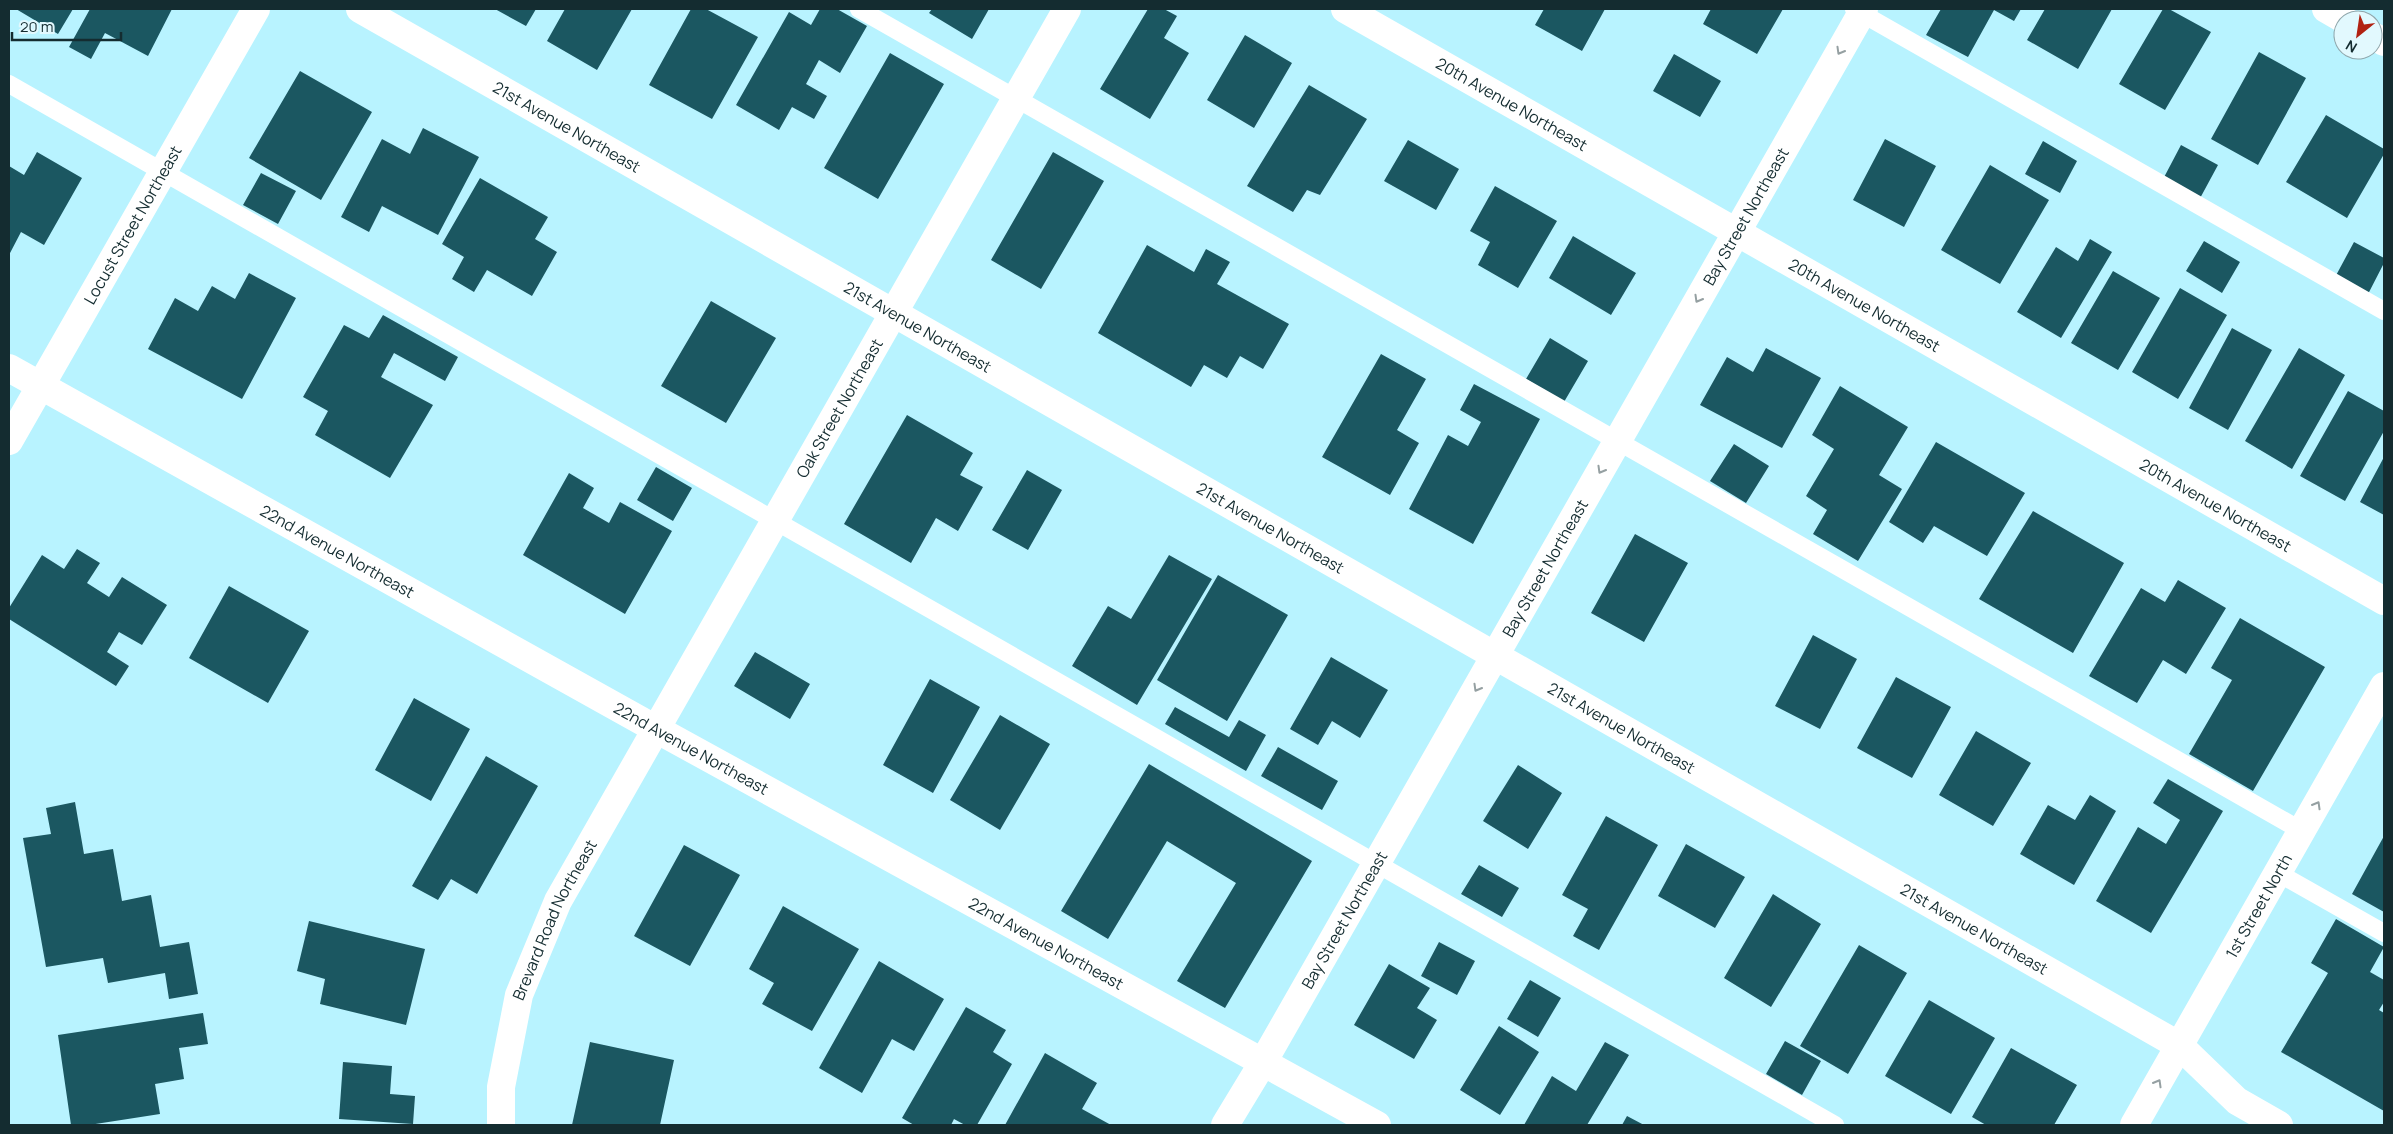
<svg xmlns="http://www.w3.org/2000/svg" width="2393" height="1134" font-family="Manrope,sans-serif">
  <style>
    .building { fill: #1b5761 }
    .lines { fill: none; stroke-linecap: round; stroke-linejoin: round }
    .service { stroke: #fff; stroke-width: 18 }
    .minor { stroke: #fff; stroke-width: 28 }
    .tertiary { stroke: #fff; stroke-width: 28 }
    .oneway { stroke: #95a0a2 }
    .labels { text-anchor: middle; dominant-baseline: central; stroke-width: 5; stroke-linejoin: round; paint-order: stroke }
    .street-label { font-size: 16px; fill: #142c30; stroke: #e2f9fe }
  </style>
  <rect width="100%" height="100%" fill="#b8f3ff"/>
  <path class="building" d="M16,9h57l-15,25z
    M90,9h82l-24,47 -43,-23 -14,26 -22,-12z
    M495,9h41l-10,17z
    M565,9h67l-35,61 -50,-29z
    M691,9h15l52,28 -46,82 -63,-34z
    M820,9h17l30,17 -27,47 -21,-13 -13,24 21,12 -13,23 -22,-12 -13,23 -43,-25 53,-93 22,13z
    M932,9h57l-17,30 -43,-26z
    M1148,9h16l13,7 -13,22 25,15 -39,66 -50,-30z
    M1544,9h61l-23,42 -47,-26z
    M1711,9h72l-26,45 -54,-30z
    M1941,9h80l-7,12 -20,-11 -26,47 -42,-22z
    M2045,9h67l-34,60 -51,-29z
    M2163,9h6l42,23 -46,78 -46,-26z
    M1245,35l47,28 -38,65 -47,-28z
    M2259,52l47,26 -48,87 -47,-26z
    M890,53l54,31 -66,115 -54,-31z
    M1674,54l47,27 -21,36 -47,-26z
    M300,71l72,41 -51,88 -72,-42z
    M1309,85l58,34 -47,76 -13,-5 -14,22 -46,-26z
    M2326,115l58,34v5l-37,64 -61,-36z
    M423,128l56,29 -41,78 -56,-29 -13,26 -28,-15 41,-78 28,15z
    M1885,139l51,27 -32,61 -51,-27z
    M1408,140l51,29 -23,41 -52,-29z
    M2043,141l34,20 -17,32 -35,-19z
    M2181,145l37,20 -20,37 -37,-19z
    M37,152l45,26 -38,67 -23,-13 -12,23v-89l15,9z
    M1053,152l51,29 -63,108 -50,-29z
    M1990,165l59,35 -49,84 -59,-34z
    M261,173l35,18 -18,33 -35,-19z
    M480,178l68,39 -13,22 22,13 -25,44 -45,-26 -13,22 -22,-13 12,-22 -22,-13z
    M1495,186l62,35 -39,67 -40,-23 12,-23 -20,-11z
    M1573,236l63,37 -25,42 -62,-37z
    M2090,239l22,13 -51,86 -44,-26 39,-65 22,14z
    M2204,241l36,21 -18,31 -36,-22z
    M2354,242l30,16v5l-18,35 -33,-17z
    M1147,245l47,27 12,-23 24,13 -13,22 72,40 -26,45 -23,-13 -13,22 -23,-13 -13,22 -93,-54z
    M2113,271l47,27 -42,72 -47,-27z
    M249,273l47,25 -54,101 -94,-50 27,-51 23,13 14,-25 23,13z
    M2180,288l47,27 -49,84 -46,-27z
    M711,301l65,37 -50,85 -65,-37z
    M383,315l75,42 -13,24 -51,-28 -13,24 52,28 -43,73 -75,-43 13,-24 -25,-14 41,-72 25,13z
    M2232,328l40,22 -44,80 -39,-22z
    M1550,338l38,23 -24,41 -38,-23z
    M1766,348l55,30 -39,70 -82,-43 27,-48 26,15z
    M2299,348l46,27 -53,94 -47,-28z
    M1381,354l45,25 -29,51 22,13 -29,52 -68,-38z
    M1474,384l66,35 -67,125 -64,-35 39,-74 20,11 13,-24 -21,-12z
    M1840,386l68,41 -29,48 23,14 -44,72 -45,-27 14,-24 -21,-14 28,-47 -22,-14z
    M2348,391l36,20v20l-39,70 -45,-25z
    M907,415l66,38 -13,22 23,12 -25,44 -22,-13 -25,45 -67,-39z
    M1936,442l89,51 -38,63 -53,-30 -11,17 -34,-21z
    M1734,444l35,22 -23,37 -36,-22z
    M2384,457v58l-24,-13z
    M656,467l36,21 -19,33 -36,-21z
    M1027,470l35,20 -34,60 -36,-20z
    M569,473l25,15 -11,20 26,15 11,-21 52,29 -47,83 -102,-59z
    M2033,511l91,52 -51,90 -94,-54z
    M1635,534l53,29 -44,79 -53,-29z
    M77,549l23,14 -13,20 22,14 13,-20 45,28 -25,40 -23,-13 -12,20 22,14 -13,20 -107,-67v-11l33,-53 22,14z
    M1169,555l43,24 -75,126 -65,-39 36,-60 23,13z
    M1218,575l70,40 -61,106 -70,-41z
    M2178,580l48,28 -40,66 -23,-14 -26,43 -48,-27 52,-88 24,14z
    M229,586l80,45 -41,72 -79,-45z
    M2240,618l85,49 -72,124 -64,-37 43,-74 -21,-12z
    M1813,635l44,24 -37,70 -45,-23z
    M755,652l55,32 -20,35 -56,-33z
    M1331,657l57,33 -28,48 -28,-17 -14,24 -28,-16z
    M1896,677l55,30 -39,71 -55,-30z
    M930,679l50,28 -47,86 -50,-28z
    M414,698l56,31 -39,72 -56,-31z
    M1175,707l54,30 10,-17 27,15 -20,36 -81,-47z
    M1000,715l50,29 -50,86 -50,-30z
    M1976,731l55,32 -38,63 -54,-31z
    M1278,747l60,34 -16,29 -61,-34z
    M486,756l52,30 -61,108 -26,-15 -13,21 -26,-14z
    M1149,764l163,97 -87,147 -48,-27 59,-98 -69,-42 -59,98 -47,-28z
    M1518,765l44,28 -34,56 -45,-28z
    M2168,779l55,32 -72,122 -55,-32 42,-74 28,17 14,-24 -27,-17z
    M2090,795l26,16 -42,74 -54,-31 28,-49 27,15z
    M75,802l9,52 29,-5 9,52 29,-6 9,52 29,-5 9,52 -29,5 -4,-26 -57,10 -5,-25 -57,9 -23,-129 28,-4 -5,-26z
    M1606,816l52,29 -59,105 -26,-14 15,-27 -26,-14z
    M2384,836v76l-32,-18z
    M1686,844l59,33 -30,51 -57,-32z
    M684,845l56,30 -50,91 -56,-30z
    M1479,865l40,23 -17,29 -41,-23z
    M1773,894l48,30 -50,83 -47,-29z
    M783,906l76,43 -47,82 -50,-27 12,-21 -25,-14z
    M2336,919l48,28 -14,25 14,8v22l-5,8 5,3v98l-103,-59 47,-79 -17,-10z
    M309,921l116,28 -19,76 -86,-21 5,-25 -28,-8z
    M1439,942l36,19 -18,34 -36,-19z
    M1859,945l48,28 -59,101 -48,-28z
    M879,961l65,38 -30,52 -22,-12 -30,54 -43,-25z
    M1389,964l41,24 -13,20 20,12 -23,39 -60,-34z
    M1530,980l31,18 -23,39 -31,-18z
    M1929,1000l66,38 -44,76 -66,-38z
    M966,1007l40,23 -13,22 19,12 -35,61h-12l-11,-6 -3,6h-37l-12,-7z
    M203,1013l5,31 -29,4 5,31 -29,5 5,30 -71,11h-18l-13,-90z
    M1499,1026l40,26 -39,63 -40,-25z
    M1785,1041l36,20 -19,34 -36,-21z
    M590,1042l84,18 -14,65h-88z
    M1605,1042l24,13 -42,70h-63l28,-49 24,15z
    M2011,1048l66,37 -23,40h-68l-14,-8z
    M1045,1053l52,30 -15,26 29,16h-106z
    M343,1062l49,4 -2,28 25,2 -2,28 -74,-5z
    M1627,1116l17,9h-22z"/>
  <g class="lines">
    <path class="service" d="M859,9l1443,822
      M1854,9l530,302
      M9,84l1826,1041
      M2278,873l106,60"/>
    <g class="minor">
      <path id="s1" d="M360,9l1820,1037 57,55 42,24"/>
      <path id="s2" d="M1345,9l1039,592"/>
      <path d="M2326,9l19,11"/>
      <path d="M2373,36l11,6"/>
      <path id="s3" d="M9,441l247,-432"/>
      <path id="s4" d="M501,1125v-38l18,-92 39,-94 509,-892"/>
      <path d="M1225,1125l37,-61"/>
    </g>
    <g class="tertiary">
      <path id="s5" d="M9,368l647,361 721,396"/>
      <path id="s6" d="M1262,1064l602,-1055"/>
      <path id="s7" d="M2134,1125l250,-439"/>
    </g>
  </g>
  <defs><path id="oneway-chevron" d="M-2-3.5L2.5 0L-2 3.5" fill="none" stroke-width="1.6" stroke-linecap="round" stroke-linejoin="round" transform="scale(1.25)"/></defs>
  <g class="oneway">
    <use href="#oneway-chevron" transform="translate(1840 51) rotate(120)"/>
    <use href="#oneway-chevron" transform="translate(1698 299) rotate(120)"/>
    <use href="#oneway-chevron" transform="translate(1601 470) rotate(120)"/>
    <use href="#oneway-chevron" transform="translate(1477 688) rotate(120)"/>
    <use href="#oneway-chevron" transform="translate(2317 805) rotate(-60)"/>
    <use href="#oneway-chevron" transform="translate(2158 1083) rotate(-60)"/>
  </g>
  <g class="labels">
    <g class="street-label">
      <text stroke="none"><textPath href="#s2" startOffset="192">20th Avenue Northeast</textPath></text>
      <text stroke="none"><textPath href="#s1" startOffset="238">21st Avenue Northeast</textPath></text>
      <text stroke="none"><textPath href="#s6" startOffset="976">Bay Street Northeast</textPath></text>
      <text stroke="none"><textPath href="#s3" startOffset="249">Locust Street Northeast</textPath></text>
      <text stroke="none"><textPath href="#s2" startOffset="598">20th Avenue Northeast</textPath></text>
      <text stroke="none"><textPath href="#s1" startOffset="642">21st Avenue Northeast</textPath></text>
      <text stroke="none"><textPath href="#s4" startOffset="801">Oak Street Northeast</textPath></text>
      <text stroke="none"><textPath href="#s2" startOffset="1002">20th Avenue Northeast</textPath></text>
      <text stroke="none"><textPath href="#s1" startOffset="1048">21st Avenue Northeast</textPath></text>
      <text stroke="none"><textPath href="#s5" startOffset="376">22nd Avenue Northeast</textPath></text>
      <text stroke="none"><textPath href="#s6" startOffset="571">Bay Street Northeast</textPath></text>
      <text stroke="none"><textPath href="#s1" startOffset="1452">21st Avenue Northeast</textPath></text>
      <text stroke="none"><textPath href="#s5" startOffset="781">22nd Avenue Northeast</textPath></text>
      <text stroke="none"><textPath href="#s7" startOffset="252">1st Street North</textPath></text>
      <text stroke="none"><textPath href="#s6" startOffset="166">Bay Street Northeast</textPath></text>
      <text stroke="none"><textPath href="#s4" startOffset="215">Brevard Road Northeast</textPath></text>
      <text stroke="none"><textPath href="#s1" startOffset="1858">21st Avenue Northeast</textPath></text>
      <text stroke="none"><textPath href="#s5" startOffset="1186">22nd Avenue Northeast</textPath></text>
    </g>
  </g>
  <rect width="2393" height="1134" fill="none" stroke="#142c30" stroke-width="20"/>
  <g transform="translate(2358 35) rotate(210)"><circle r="24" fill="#e2f9fe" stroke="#90a7ac"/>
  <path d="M0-4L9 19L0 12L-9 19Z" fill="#b12212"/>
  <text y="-8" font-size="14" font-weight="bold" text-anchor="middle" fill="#142c30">N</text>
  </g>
  <path d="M12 32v8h109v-8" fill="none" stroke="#142c30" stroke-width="2.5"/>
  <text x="20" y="32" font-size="15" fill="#142c30" stroke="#e2f9fe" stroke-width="4" paint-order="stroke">20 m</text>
</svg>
